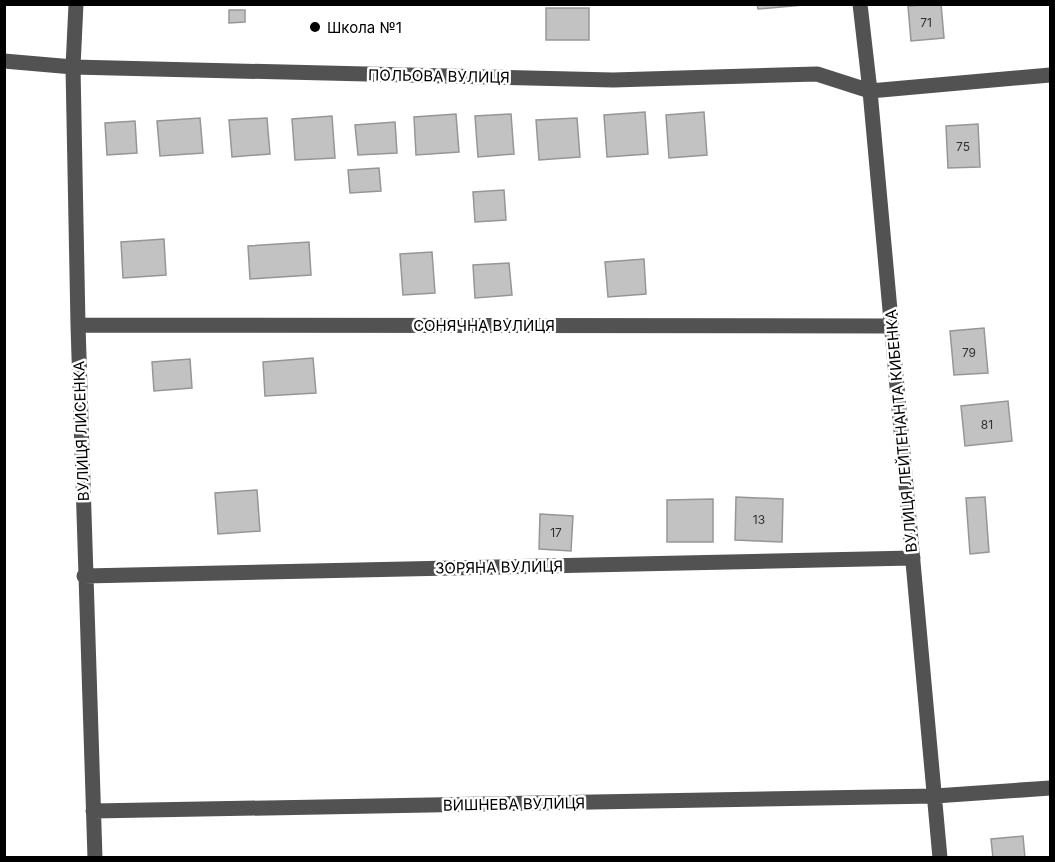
<svg xmlns="http://www.w3.org/2000/svg" width="1055" height="862" font-family="Inter,sans-serif">
  <style>
    .building { fill: #c2c2c2; stroke: #969696; stroke-width: 1.5 }
    .lines { fill: none; stroke-linecap: round; stroke-linejoin: round }
    .minor { stroke: #525252; stroke-width: 15 }
    .poi-dot { fill: #000; stroke: #fff; stroke-width: 2 }
    .labels { text-anchor: middle; dominant-baseline: central; stroke-width: 5; stroke-linejoin: round; paint-order: stroke }
    .number-label { font-size: 12px; fill: #303030 }
    .poi-label { font-size: 15px; fill: #000; stroke: #fff; text-anchor: start }
    .street-label { font-size: 15px; fill: #000; stroke: #fff }
  </style>
  <rect width="100%" height="100%" fill="#fff"/>
  <path class="building" d="M757,4h46v1l-45,4z
    M941,4l3,34 -33,3 -3,-35z
    M546,8h43v32h-43z
    M229,10h16v12l-16,1z
    M645,112l3,42 -41,3 -3,-42z
    M704,112l3,43 -38,3 -3,-43z
    M456,114l3,38 -43,3 -2,-38z
    M511,114l3,40 -36,3 -3,-41z
    M332,116l3,42 -40,2 -3,-41z
    M200,118l3,35 -43,3 -3,-35z
    M267,118l3,36 -38,3 -3,-37z
    M577,118l3,39 -41,3 -3,-40z
    M135,121l2,32 -30,2 -2,-32z
    M395,122l2,31 -39,2 -3,-30z
    M978,124l2,43 -32,1 -2,-42z
    M379,168l2,23 -31,2 -2,-23z
    M504,190l2,30 -31,2 -2,-30z
    M164,239l2,36 -43,3 -2,-36z
    M309,242l2,33 -61,4 -2,-33z
    M432,252l3,41 -32,2 -3,-41z
    M644,259l2,35 -38,3 -3,-35z
    M509,263l3,32 -37,3 -2,-33z
    M984,328l4,45 -34,2 -4,-44z
    M313,358l3,35 -51,3 -2,-34z
    M190,359l2,29 -38,3 -2,-29z
    M1008,401l4,40 -47,5 -4,-40z
    M257,490l3,41 -42,3 -3,-41z
    M736,497l47,2 -1,43 -47,-2z
    M985,497l4,55 -19,2 -4,-56z
    M713,499v43h-46v-42z
    M540,514l33,2 -2,35 -32,-2z
    M1023,836l2,22h-32l-2,-19z"/>
  <g class="lines">
    <path class="minor" d="M76,4l-3,63 5,258 17,533
      M860,4l10,87 70,767
      M4,61l69,6 540,13 204,-6 53,17 180,-16
      M78,325l812,1
      M84,576l829,-18
      M93,811l842,-15 115,-8"/>
  </g>
  <circle class="poi-dot" cx="315" cy="27" r="6"/>
  <g class="labels">
    <g class="number-label">
      <text x="926" y="22">71</text>
      <text x="963" y="146">75</text>
      <text x="969" y="352">79</text>
      <text x="987" y="424">81</text>
      <text x="759" y="519">13</text>
      <text x="556" y="532">17</text>
    </g>
    <g class="poi-label">
      <text x="327" y="27">Школа №1</text>
    </g>
    <g class="street-label">
      <text transform="translate(439 76) rotate(1)">ПОЛЬОВА ВУЛИЦЯ</text>
      <text x="484" y="325">СОНЯЧНА ВУЛИЦЯ</text>
      <text transform="translate(81 431) rotate(-92)">ВУЛИЦЯ ЛИСЕНКА</text>
      <text transform="translate(901 431) rotate(-95)">ВУЛИЦЯ ЛЕЙТЕНАНТА КИБЕНКА</text>
      <text transform="translate(499 567) rotate(-1)">ЗОРЯНА ВУЛИЦЯ</text>
      <text transform="translate(514 804) rotate(-1)">ВИШНЕВА ВУЛИЦЯ</text>
    </g>
  </g>
  <rect width="1055" height="862" fill="none" stroke="#000000" stroke-width="12"/>
</svg>
